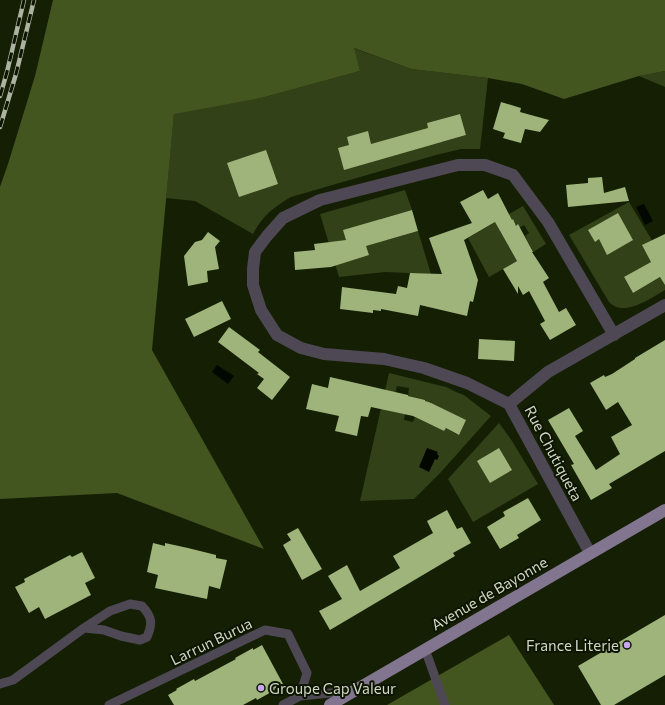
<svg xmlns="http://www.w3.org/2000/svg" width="665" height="705" font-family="Commissioner,sans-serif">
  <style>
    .green { fill: #324118; fill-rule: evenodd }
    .forest { fill: #43561f }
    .water { fill: #020800 }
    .building { fill: #9eb47b }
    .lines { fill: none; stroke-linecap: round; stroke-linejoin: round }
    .service { stroke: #4e4855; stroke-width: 9 }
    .minor { stroke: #4e4855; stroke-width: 12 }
    .primary { stroke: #81758f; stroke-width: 12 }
    .rail-casing { stroke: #acb3a0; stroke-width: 4.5 }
    .rail { stroke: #0d1500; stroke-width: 3; stroke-dasharray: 9; stroke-linecap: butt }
    .poi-dot { fill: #c7a6ef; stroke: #0d1500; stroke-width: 1.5 }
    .labels { text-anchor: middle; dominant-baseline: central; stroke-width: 4; stroke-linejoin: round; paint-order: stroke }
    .street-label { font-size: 15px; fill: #cfd6c5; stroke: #0d1500 }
    .poi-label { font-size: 15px; fill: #cfd6c5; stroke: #0d1500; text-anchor: end }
  </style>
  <rect width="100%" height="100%" fill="#151f04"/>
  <path class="green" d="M353,48l58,21 77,9 -8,71h-19l-25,6 -145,42c-17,10 -29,19 -38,37l-58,-33 -29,-3 8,-85 87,-15 99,-27zM460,114l6,21 -24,7 -2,-7 -9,2 -4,-14z
    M665,71v16l-26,-11z
    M405,190l7,20 -32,9 7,21 31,-9 13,43 -46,-2 -46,5 -19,-63z
    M629,202l24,40 -2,20 -27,16 9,15 32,-19v16c-14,8 -41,28 -56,12l-40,-67z
    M523,206l23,38 -13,8 -8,-16 4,-3 -5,-8 -5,3 -1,-3 -2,1 -3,-6 -14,8 18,33 -28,16 -21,-39z
    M389,373l57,14 10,5 8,3 27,21 -50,56 -27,27 -54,2zM397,386l12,2 -1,8 17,4v1l6,1v4l27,29 -12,-7 -2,3 -29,-14 -2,5 -9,-2 1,-6 -14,-3z
    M499,423l13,18 26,43 -65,38 -25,-43z"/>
  <path class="forest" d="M53,0h612v71l-26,5 -75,23 -42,-15 -34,-6 -77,-9 -57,-21 6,23 -99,27 -87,16 -22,236 112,199 -147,-56 -117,6v-312l8,-23 27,-88z
    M509,635l45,70h-167z"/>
  <path class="water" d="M644,204l9,17 -8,4 -9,-18z
    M217,365l17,11 -6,8 -16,-12z
    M427,448l11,4 -1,2 2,2 -2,4 -2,-1 -6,13 -10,-5z"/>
  <path class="building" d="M501,102l20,6 -1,4 29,8 -9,12 -15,-3 -4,14 -18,-5 2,-5 -12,-4z
    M460,114l6,21 -122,35 -6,-22 11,-3 -2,-8 21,-6 3,13 57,-16 -1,-5z
    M266,150l12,34 -39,13 -12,-34z
    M602,177l2,16 21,-6 4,14 -61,6 -2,-22 22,-2v-5z
    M483,190l5,9 10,-6 14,27 1,-1 3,7 2,-2 15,28h-1l17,26 -6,4 16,30 7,-4 10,17 -26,15 -10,-16 5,-3 -16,-30 -6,4 -5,-9v8l-15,-25 14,-8 -22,-39 -31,18 14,40 -5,22 -3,-1 -3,15 -47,-11 -2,11 -37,-7v2l-8,-1v3l-33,-4 2,-22 54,7 2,-8 9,2 3,-15 32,1 -13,-36 43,-15 -12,-21z
    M412,210l6,21 -52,15 3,9 -38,12 -36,3 -1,-18 21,-2 -1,-6 32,-4 -3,-10z
    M618,213l15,27 -26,15 -8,-16 -4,3 -7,-12z
    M208,232l12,9 -5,6 4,22 -12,2 1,11 -20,4 -4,-30 11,-14 7,-2z
    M665,234v51l-5,-8 -27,16 -9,-16 27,-15 -9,-17z
    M222,301l9,18 -37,18 -9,-18z
    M229,327l31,23 -2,2 32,25 -18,23 -15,-12 7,-9 -7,-5 2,-1 -41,-31z
    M479,339l36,2 -1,20 -36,-2z
    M665,340v111l-56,33 3,4 -21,12 -20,-35 3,-1 -26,-44 21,-12 14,23 -8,5 21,34 24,-16 -9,-17 21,-12 -14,-23 -12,8 -16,-27 14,-8 1,2 7,-3 23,-15v-1z
    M330,377l78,18v1l17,4v1l4,1 37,18 -7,15 -13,-7 -2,3 -31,-15 -42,-9 -3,10 -7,-1 -4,20 -22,-5 4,-15 -33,-7 6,-25 16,4z
    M499,448l13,22 -22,13 -13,-22z
    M528,498l13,22 -24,15 2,3 -19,11 -13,-22 18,-11 -2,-4z
    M447,510l10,19 5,-2 9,16 -18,10 2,3 -125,74 -11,-19 23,-12 -14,-23 19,-11 13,26 40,-23 -7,-12 40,-23 -6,-12z
    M298,528l24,41 -20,11 -19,-35 8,-5 -4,-6z
    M153,543l12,3v-3l23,5 28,7v3l11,2 -7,29 -11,-3 -2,13 -52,-11 3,-13 -11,-3z
    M82,552l13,26 -10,5 6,12 -46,24 -6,-12 -10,6 -14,-26 10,-5 -1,-3 46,-24 2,2z
    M665,615v60l-51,30h-13l-23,-39z
    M262,645l21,39 -9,5 1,1 -18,10 -1,-2 -13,7h-69l-6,-10 9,-5 -1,-1 18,-10 1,2 41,-22 -1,-1 18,-10v2z"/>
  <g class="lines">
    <path class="service" d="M425,649l20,56
      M0,684l13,-4 71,-52 26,-17 20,-7 12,2c10,11 11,17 5,31l-7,3 -19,-4 -17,-6 -20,-2
      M109,705l156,-75 23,4 19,39 -7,23
      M283,705l17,-9 51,-5"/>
    <path class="minor" d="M509,404l-42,-21 -43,-15 -40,-9 -60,-5 -23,-6 -24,-13 -16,-25 -8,-25v-16l2,-17 12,-16 16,-18 37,-18 138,-35h27l28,10 35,47 66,113
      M590,553l-81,-149 39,-32 117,-67"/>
    <path class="primary" d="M330,705l335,-195"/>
    <g class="rail-casing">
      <path id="rail" d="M0,96l7,-24 17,-72
        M0,127l16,-53 18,-74"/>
    </g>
    <use href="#rail" class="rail"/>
  </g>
  <g class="poi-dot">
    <circle cx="627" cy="645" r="4"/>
    <circle cx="261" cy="688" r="4"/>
  </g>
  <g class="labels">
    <g class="street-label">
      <text transform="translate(554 453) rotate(62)">Rue Chutiqueta</text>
      <text transform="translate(489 593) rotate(-30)">Avenue de Bayonne</text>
      <text transform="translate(211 641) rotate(-26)">Larrun Burua</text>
    </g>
    <g class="poi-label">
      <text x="619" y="645">France Literie</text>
      <text x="269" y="688" text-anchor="start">Groupe Cap Valeur</text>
    </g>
  </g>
</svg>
